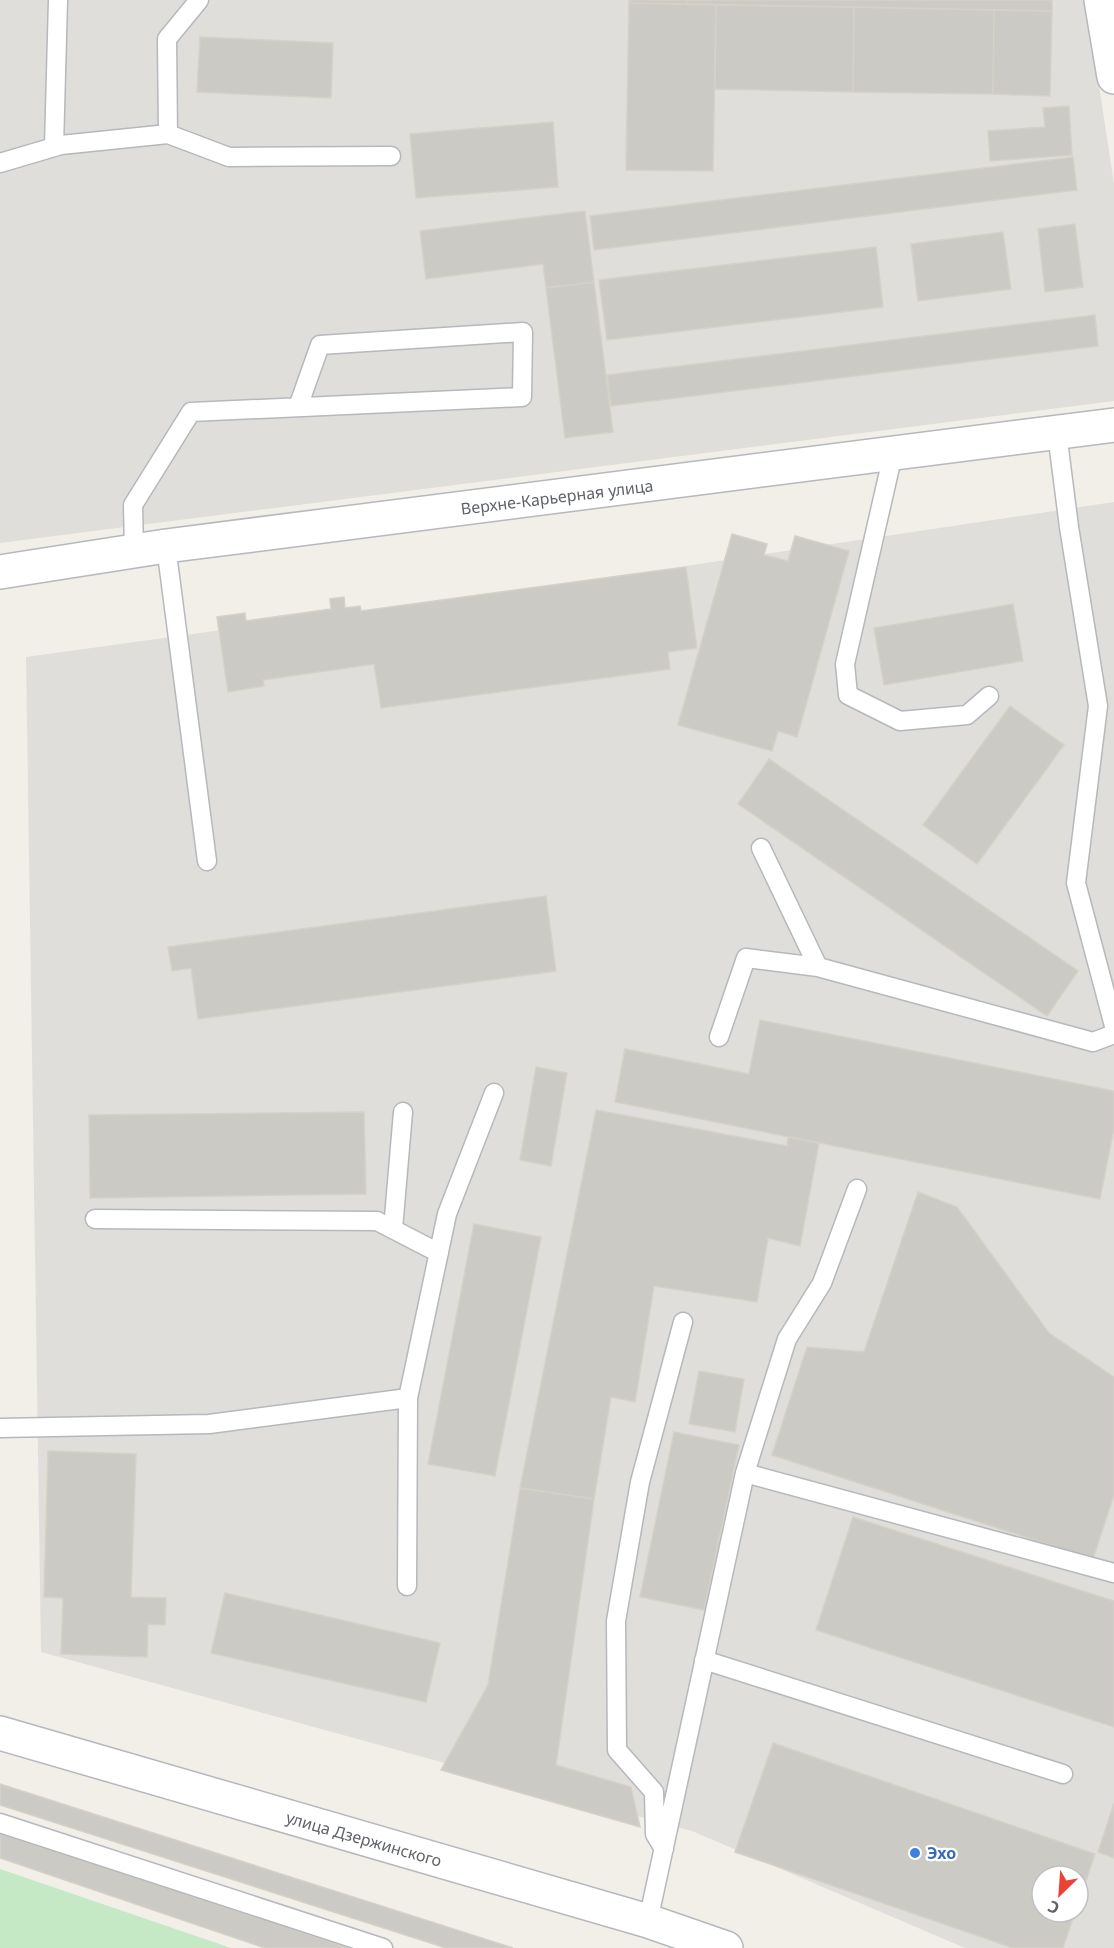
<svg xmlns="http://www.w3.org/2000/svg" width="1114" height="1948" font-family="'Noto Sans',sans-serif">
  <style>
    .industrial { fill: #e0deda; fill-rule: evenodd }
    .green { fill: #c5e8c5 }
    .building { fill: #cccac5; stroke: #d6d1c6; stroke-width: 1.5 }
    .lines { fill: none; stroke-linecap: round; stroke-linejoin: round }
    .service-casing { stroke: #b5b8bc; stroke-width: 21 }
    .minor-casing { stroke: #b5b8bc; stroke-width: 36 }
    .tertiary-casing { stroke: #b5b8bc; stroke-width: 36 }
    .service { stroke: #fff; stroke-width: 18 }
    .minor { stroke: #fff; stroke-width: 33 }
    .tertiary { stroke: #fff; stroke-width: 33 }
    .shop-dot { fill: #3f7fe0; stroke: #fff; stroke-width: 2 }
    .labels { text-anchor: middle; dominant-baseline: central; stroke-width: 4.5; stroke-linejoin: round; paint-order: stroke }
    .street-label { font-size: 16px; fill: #5f6368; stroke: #fff }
    .shop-label { font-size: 16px; font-weight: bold; fill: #366cbe; stroke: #fff; text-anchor: start }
  </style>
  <rect width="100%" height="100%" fill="#f1efe8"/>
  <path class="industrial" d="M0,0h1086l28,184v217l-1114,142z
    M1114,502v1446h-149l-273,-117 -651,-179 -15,-995 653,-90zM1042,1876h36v36h-36z"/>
  <path class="green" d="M0,1869l231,79h-231z"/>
  <path class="building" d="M629,0h59l-1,4 -58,-1z
    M688,0h364v11l-365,-7z
    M629,3l87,2 -3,166 -87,-1z
    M716,5l138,2 -1,85 -138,-3z
    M854,7l140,3 -1,84 -140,-2z
    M994,10l58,1 -2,85 -57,-2z
    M200,37l133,6 -2,55 -134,-6z
    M1069,106l3,49 -82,6 -2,-30 57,-4 -2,-19z
    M553,122l5,65 -142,11 -6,-64z
    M1073,157l4,33 -483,60 -4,-34z
    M585,211l9,71 -48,6 -3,-24 -117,15 -6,-48z
    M1075,224l8,63 -38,5 -7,-63z
    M1003,232l8,57 -93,12 -7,-57z
    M876,247l7,60 -276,33 -8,-60z
    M594,282l19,150 -48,6 -19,-150z
    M1095,315l3,31 -487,60 -4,-31z
    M732,534l35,10 -3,11 24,6 7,-25 54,15 -52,186 -19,-6 -6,20 -94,-26z
    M686,567l11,81 -29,4 2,17 -289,39 -7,-44 -111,16 1,6 -36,6 -11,-75 28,-4 1,8 85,-12 -1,-10 14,-2 1,11 15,-2 1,5z
    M1013,604l10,57 -139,24 -10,-57z
    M1010,706l54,39 -87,119 -54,-39z
    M769,759l309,212 -31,45 -309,-212z
    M546,896l10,75 -358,48 -7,-51 -19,3 -4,-24z
    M760,1020l354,71v37l-14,71 -485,-97 10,-53 124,25z
    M536,1067l31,6 -16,93 -31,-6z
    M596,1110l191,36 1,-9 31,6 -19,103 -32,-8 -11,64 -103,-16 -19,116 -24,-5 -17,102 -74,-11z
    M364,1112l2,82 -276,4 -1,-83z
    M918,1192l39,15 92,126 65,44v118l-21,64 -321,-104 35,-108 57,5z
    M474,1224l67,13 -46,239 -67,-12z
    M699,1371l45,8 -9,53 -46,-8z
    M674,1432l65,13 -35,165 -64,-13z
    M48,1451l88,3 -5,143 35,1 -1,27 -17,-1 -1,33 -86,-3 2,-56 -19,-1z
    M520,1488l74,11 -38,266 75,22 9,40 -199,-57 47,-85z
    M853,1517l261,84v126l-298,-97z
    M225,1593l215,50 -14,59 -215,-49z
    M773,1743l322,111 -17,51v-29h-36v36h33l-12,36h-50l-278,-96z
    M0,1784l513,164h-67l-446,-143z
    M1114,1803v55l-16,-6z
    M0,1831l348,117h-83l-265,-90z"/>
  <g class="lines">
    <g class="service-casing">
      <path id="service" d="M168,134l-1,-95 32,-39
        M54,147l4,-147
        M0,163l61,-18 107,-11 61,23 162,-1
        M1057,433l12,94 29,179 -22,177 38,143
        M893,454l-48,210 3,31 52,26 67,-6 22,-19
        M166,546l41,315
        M134,551l-1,-46 58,-93 331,-15 1,-65 -203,13 -22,62
        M761,848l57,119 275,75 21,-8
        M719,1037l27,-79 72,9
        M95,1219l282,2 62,32
        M393,1229l10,-117
        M0,1428l209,-4 199,-26
        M745,1473l369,100
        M407,1586l1,-188 39,-184 47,-121
        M704,1660l359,114
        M0,1823l383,125
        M664,1849l-9,-15 -1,-42 -37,-42 -1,-129 24,-139 43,-160
        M648,1921l97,-448 42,-134 35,-56 35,-94"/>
    </g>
    <g class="minor-casing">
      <path id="minor" d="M1101,0l13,77"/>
    </g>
    <g class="tertiary-casing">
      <path id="tertiary" d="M0,572l166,-26 948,-121
        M0,1733l648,188 78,27"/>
    </g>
    <use href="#service" class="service"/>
    <use href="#minor" class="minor"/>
    <use href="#tertiary" class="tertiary"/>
  </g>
  <circle class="shop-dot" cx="915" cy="1853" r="6"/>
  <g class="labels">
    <g class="street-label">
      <text transform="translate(557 497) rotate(-7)">Верхне-Карьерная улица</text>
      <text transform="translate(364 1839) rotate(16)">улица Дзержинского</text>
    </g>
    <g class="shop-label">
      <text x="927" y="1853">Эхо</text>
    </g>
  </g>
  <g transform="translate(1060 1894) rotate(205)"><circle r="28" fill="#ffffff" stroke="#bfc1c3" stroke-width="1.5"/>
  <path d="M0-4.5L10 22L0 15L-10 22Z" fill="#ea4335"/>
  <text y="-9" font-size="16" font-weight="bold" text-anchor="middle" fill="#5f6368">С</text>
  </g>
</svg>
